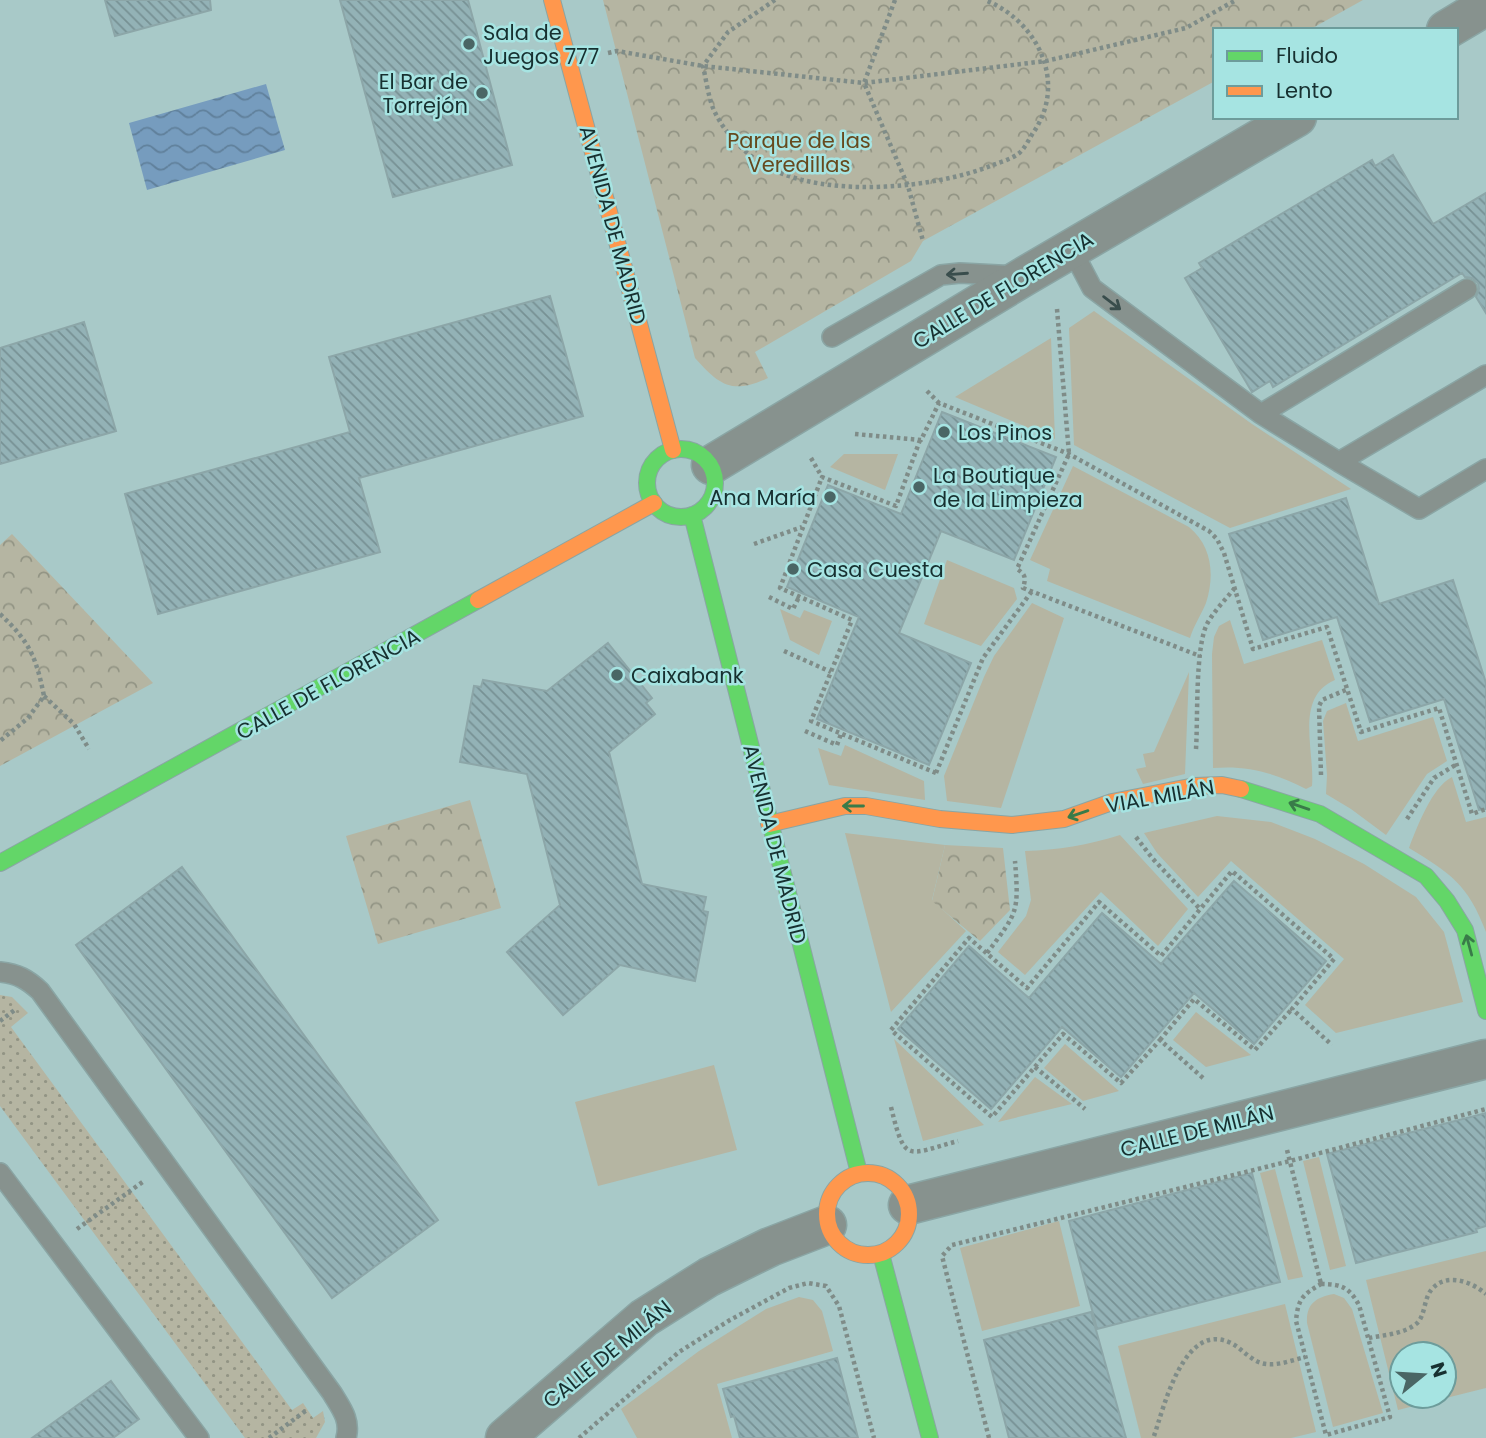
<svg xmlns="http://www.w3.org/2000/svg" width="1486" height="1438" font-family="Poppins,sans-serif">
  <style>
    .grass { fill: #b5b5a2; fill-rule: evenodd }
    .park { fill: url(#park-crowns) }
    .garden { fill: url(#garden-dots) }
    .water { fill: url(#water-waves) }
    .building { fill: url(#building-back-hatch); stroke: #8ca6a8; stroke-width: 2 }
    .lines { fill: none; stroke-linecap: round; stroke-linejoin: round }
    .lane-casing { stroke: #8aa5a4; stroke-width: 22 }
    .street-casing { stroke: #8aa5a4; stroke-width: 41 }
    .fast-casing { stroke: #8aa5a4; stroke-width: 18 }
    .slow-casing { stroke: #8aa5a4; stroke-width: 18 }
    .path { stroke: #7f8c88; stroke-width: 4.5; stroke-dasharray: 3.5 3.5; stroke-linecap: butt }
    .lane { stroke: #87928e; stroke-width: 19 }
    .street { stroke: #87928e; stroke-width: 38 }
    .fast { stroke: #63d668; stroke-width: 16 }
    .slow { stroke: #ff974d; stroke-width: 16 }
    .oneway { stroke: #394d4c }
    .oneway2 { stroke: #397b49 }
    .poi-dot { fill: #4a6665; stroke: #a6e4e2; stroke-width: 2.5 }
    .labels { text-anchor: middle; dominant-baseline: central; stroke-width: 5; stroke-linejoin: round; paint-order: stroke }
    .poi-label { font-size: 21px; fill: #173030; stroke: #a6e4e2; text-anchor: start }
    .park-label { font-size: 21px; fill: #66491e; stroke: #a6e4e2 }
    .street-label { font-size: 21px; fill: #173030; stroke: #a6e4e2 }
  </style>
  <defs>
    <pattern id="park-crowns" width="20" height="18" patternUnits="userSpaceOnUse" patternTransform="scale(1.75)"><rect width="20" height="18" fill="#b5b5a2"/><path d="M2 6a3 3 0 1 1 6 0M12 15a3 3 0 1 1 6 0" fill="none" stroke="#929484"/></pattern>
    <pattern id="garden-dots" width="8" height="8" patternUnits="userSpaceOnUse" patternTransform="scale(1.75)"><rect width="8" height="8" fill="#b5b5a2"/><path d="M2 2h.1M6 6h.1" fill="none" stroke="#929484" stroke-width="1.8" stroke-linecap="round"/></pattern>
    <pattern id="water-waves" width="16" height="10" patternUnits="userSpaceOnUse" patternTransform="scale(1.75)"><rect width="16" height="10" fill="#769cbe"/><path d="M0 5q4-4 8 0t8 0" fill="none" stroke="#60809b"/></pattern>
    <pattern id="building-back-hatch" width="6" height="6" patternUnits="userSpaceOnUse" patternTransform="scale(1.75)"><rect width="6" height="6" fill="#93b2b6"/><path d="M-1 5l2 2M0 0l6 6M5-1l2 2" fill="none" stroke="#779194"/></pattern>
  </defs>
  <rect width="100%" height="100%" fill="#a8c9c8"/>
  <path class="grass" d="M1094,311l158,113 99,65 -121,39 -156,-83 -5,-117z
    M1051,338l4,101 -100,-42z
    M844,454h54l-13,36 -55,-23z
    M1073,466l116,61c23,19 26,48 17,76 -5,12 -12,22 -16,35l-143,-57 3,-12 -20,-9z
    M947,560l67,28 3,11 -36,47 -57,-22z
    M1032,603l32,15 -63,190 -54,-7 -3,-25 40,-99 10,-21z
    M780,609l20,9 4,-8 28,11 -13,34 -29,-15z
    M1230,620l14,44 78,-24 13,40c-41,17 -20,71 -23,106l-6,3c-31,-16 -59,-24 -93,-21l-1,-114 2,-17 5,-11z
    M1189,672l-4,102 -42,10 -7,-15 10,-2 -3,-13 11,-2z
    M1346,703l12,38 75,-24 14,44 -20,13 -41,61 -35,-26 -25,-15 1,-19 -4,-54 4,-10z
    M845,745l79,36 1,19 -96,-15 -11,-37 23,8z
    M1452,777l14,45 20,-5v115c-18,-48 -36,-59 -77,-84 8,-21 23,-61 43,-71z
    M1217,816l54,6 44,17 49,25 52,33 28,35 19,70 -127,31 -31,-28 39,-46 -113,-98 -33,36 -41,-44 -13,-20z
    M845,833l100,12 -13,55 34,31 -75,81z
    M1120,835l68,74 -30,37 -57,-54 -76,83 -27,-23 28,-36 5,-16 -6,-49c32,-1 64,-6 95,-16z
    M1196,1012l55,43 -45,12 -33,-27z
    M894,1039l90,86 -61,16z
    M1065,1044l54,47 -36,10 -39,-33z
    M714,1065l23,85 -139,36 -23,-84z
    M1035,1077l37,27 -74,18z
    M1319,1157l27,109 -16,4 -27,-109z
    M1275,1169l28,108 -15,3 -28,-107z
    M1059,1221l21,85 -98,25 -22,-83z
    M1486,1251v137l-88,22 -32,-130zM1402,1354h42v42h-42z
    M1334,1294l10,4 8,11 31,104 -50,14 -26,-104c-1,-19 9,-26 27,-29z
    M799,1297l14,3 9,11 11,40 -116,33 15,54h-95l-16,-29 78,-58 67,-42z
    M1285,1304l31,128 -25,6h-150l-23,-92z"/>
  <path class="park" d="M603,0h760l-54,30h-94v51l-292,160 -12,20 -156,91 13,26c-36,17 -49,7 -73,-20z
    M12,534l141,149 -153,83v-221z
    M470,800l31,108 -123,36 -32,-108z
    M945,845l58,3 7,62 -30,31 -48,-40z"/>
  <path class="garden" d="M0,995l12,2 16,16 -17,14 281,383 11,-7 10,15 10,-7 2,11 -9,16h-71l-245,-332z"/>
  <path class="water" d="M266,84l19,66 -138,40 -18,-67z"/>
  <path class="building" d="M105,0h105l1,10 -96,26z
    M340,0h128l44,165 -119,32z
    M1393,155l40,69 53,-31v120l-10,-16 3,-8 -1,-6 -6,-5 -7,-1 -3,-4 -189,114 -3,-6 -18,11 -67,-114 17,-10 -3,-5 104,-62 69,-41 3,6z
    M550,296l33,120 -224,62 21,74 -222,62 -33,-120 225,-62 -21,-75z
    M84,322l32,109 -116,33v-116z
    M942,412l114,45 -42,103 -73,-29 -42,102 72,30 -42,102 -112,-46 42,-102 -72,-30 41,-102 73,29z
    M1346,498l33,106 74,-24 33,103v126l-7,1 -35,-111 -74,23 -33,-105 -74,23 -34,-106z
    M608,643l44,55 -6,5 9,11 -46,38 33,132 64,13 -3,14 5,1 -13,69 -75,-16 -57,50 -56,-63 53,-47 -33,-131 -67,-12 14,-76 7,1 2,-7 64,11z
    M182,867l256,353 -106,78 -256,-353z
    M1234,881l92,80 -72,83 -60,-51 -73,84 -59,-50 -71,82 -93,-80 71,-83 60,52 73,-85 59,51z
    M1486,1113v113l-10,3 1,3 -121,31 -29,-109z
    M1252,1173l28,109 -183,47 -28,-108z
    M1091,1312l35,126h-117l-25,-98z
    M837,1358l21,80h-118l-6,-22 -3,1 -8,-28z
    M111,1381l28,38 -26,19h-81z"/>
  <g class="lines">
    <g class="lane-casing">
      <path id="lane" d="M1072,250l20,38 169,126
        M1467,289l-206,125 78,48 147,-87
        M832,337l109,-62 19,-2 57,3
        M1339,462l80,47 67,-40
        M0,972c18,2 27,7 40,19l292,402c9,15 19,27 14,45
        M0,1173l199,265"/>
    </g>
    <g class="street-casing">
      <path id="street" d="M1446,30l40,-24
        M711,465l314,-189 272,-159
        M908,1205l578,-146
        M505,1438l139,-120 65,-41 61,-30 57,-22"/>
    </g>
    <g class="fast-casing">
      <path id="fast" d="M647 483a34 34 0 1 1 68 0a34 34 0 1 1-68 0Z
        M692,515l167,658
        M1241,789l79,25 106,62 21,25 18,29 21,81
        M0,863l478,-263
        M881,1254l49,184"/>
    </g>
    <g class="slow-casing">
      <path id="slow" d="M552,0l121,450
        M478,600l176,-97
        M769,824l76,-18h21l74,13 72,6 52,-6 48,-17 83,-16 27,-1 19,4
        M827 1214a41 41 0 1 1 82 0a41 41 0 1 1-82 0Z"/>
    </g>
    <path class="path" d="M775,0l-47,32 -25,34c3,13 5,29 10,42 9,22 31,46 53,58 58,33 167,23 227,-1 8,-3 18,-6 25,-11 6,-4 11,-15 15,-21 35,-50 5,-112 -48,-133
      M895,0l-31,83 44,103 15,55
      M608,53l9,-2 86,15 161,17 182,-22 140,-33 50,-28
      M1057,309l12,145 -52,115c9,6 9,9 6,19l177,68
      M927,391l12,12
      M855,434l66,6 18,-37 130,51 140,77 8,8 7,14 29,96 74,-22 34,105 78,-24 33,106 14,-5
      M920,440l-24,66 -74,-29 -42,111 72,32 -41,101 125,52
      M811,458l11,19
      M754,544l48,-17
      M769,597l24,12 6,-12
      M0,614c30,28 36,43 44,82l-16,22 -28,23
      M784,651l47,21
      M44,696l30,28 15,25
      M805,731l32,14 4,-11
      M1196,749c2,-30 -1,-101 11,-125 7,-13 18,-24 27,-35
      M936,773l47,-115 49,-67
      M1321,775l-2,-69 3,-6 26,-11
      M1407,819l27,-41 23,-14
      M1136,837l17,22 47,50
      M987,953c31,-41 32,-41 28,-92
      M0,1021l16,-12
      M1160,1040l34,-41 61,51 37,-41
      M1035,1067l50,42
      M1203,1078l-43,-38 -39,43 -58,-49 -71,83 -101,-87 78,-92 58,50 72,-86 62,54 71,-85 102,88 -42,50 40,36
      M891,1107c14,57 15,48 67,34
      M1287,1150l34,134
      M77,1229l67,-48
      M1321,1284c20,0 28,3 38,21l31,112 -64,18 -30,-114c2,-22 6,-26 25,-37z
      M1369,1338c15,-3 34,-4 47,-14 10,-8 7,-25 16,-35 15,-17 40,-7 54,5
      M1154,1436c10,-29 30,-116 77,-93 8,4 14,11 22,16 15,11 36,2 52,-2
      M269,1438l39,-29
      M579,1438l100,-86 51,-32 59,-32 19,-5 18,3 13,20 35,132
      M989,1438l-47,-182 10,-11 338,-84 196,-52"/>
    <use href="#lane" class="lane"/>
    <use href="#street" class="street"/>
    <use href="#fast" class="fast"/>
    <use href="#slow" class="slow"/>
  </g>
  <defs><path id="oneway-shaft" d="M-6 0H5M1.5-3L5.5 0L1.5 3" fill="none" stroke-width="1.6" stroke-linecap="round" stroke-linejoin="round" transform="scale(1.75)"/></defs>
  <g class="oneway">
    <use href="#oneway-shaft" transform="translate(957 274) rotate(176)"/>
    <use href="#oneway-shaft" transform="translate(1112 303) rotate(37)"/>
  </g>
  <g class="oneway2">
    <use href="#oneway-shaft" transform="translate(853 806) rotate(-180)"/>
    <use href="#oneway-shaft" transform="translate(1299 806) rotate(-161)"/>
    <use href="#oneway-shaft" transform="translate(1078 814) rotate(161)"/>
    <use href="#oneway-shaft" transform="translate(1469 945) rotate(-105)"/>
  </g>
  <g class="poi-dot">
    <circle cx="469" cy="44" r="7"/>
    <circle cx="482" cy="93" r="7"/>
    <circle cx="944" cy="432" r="7"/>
    <circle cx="919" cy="487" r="7"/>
    <circle cx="830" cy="497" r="7"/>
    <circle cx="793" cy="569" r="7"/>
    <circle cx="617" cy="675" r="7"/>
  </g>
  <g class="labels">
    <g class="poi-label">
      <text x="483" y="32">Sala de<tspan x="483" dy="24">Juegos 777</tspan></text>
      <text x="468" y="81" text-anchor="end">El Bar de<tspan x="468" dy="24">Torrejón</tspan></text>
      <text x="958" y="432">Los Pinos</text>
      <text x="933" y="475">La Boutique<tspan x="933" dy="24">de la Limpieza</tspan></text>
      <text x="816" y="497" text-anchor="end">Ana María</text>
      <text x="807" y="569">Casa Cuesta</text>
      <text x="631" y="675">Caixabank</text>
    </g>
    <g class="park-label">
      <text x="799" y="140">Parque de las<tspan x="799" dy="24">Veredillas</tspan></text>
    </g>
    <g class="street-label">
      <text transform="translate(613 225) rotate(75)">AVENIDA DE MADRID</text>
      <text transform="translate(1003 290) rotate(-31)">CALLE DE FLORENCIA</text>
      <text transform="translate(328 684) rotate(-29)">CALLE DE FLORENCIA</text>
      <text transform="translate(1160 796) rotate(-10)">VIAL MILÁN</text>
      <text transform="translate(775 844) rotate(76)">AVENIDA DE MADRID</text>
      <text transform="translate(1197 1131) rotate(-14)">CALLE DE MILÁN</text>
      <text transform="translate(607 1354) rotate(-39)">CALLE DE MILÁN</text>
    </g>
  </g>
  <rect x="1213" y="28" width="245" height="91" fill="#a6e4e2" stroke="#6d9c9b" stroke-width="2"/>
  <rect x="1227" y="51" width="35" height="10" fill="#63d668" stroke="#6d9c9b" stroke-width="2"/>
  <text x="1276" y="63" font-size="21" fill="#173030">Fluido</text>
  <rect x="1227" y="86" width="35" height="10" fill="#ff974d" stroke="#6d9c9b" stroke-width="2"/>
  <text x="1276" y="98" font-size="21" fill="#173030">Lento</text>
  <g transform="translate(1423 1375) rotate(72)"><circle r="33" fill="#a6e4e2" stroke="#6d9c9b" stroke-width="2"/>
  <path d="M0-5L12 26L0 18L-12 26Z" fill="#4a6665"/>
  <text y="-10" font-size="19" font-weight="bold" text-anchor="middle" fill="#173030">N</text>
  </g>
</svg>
